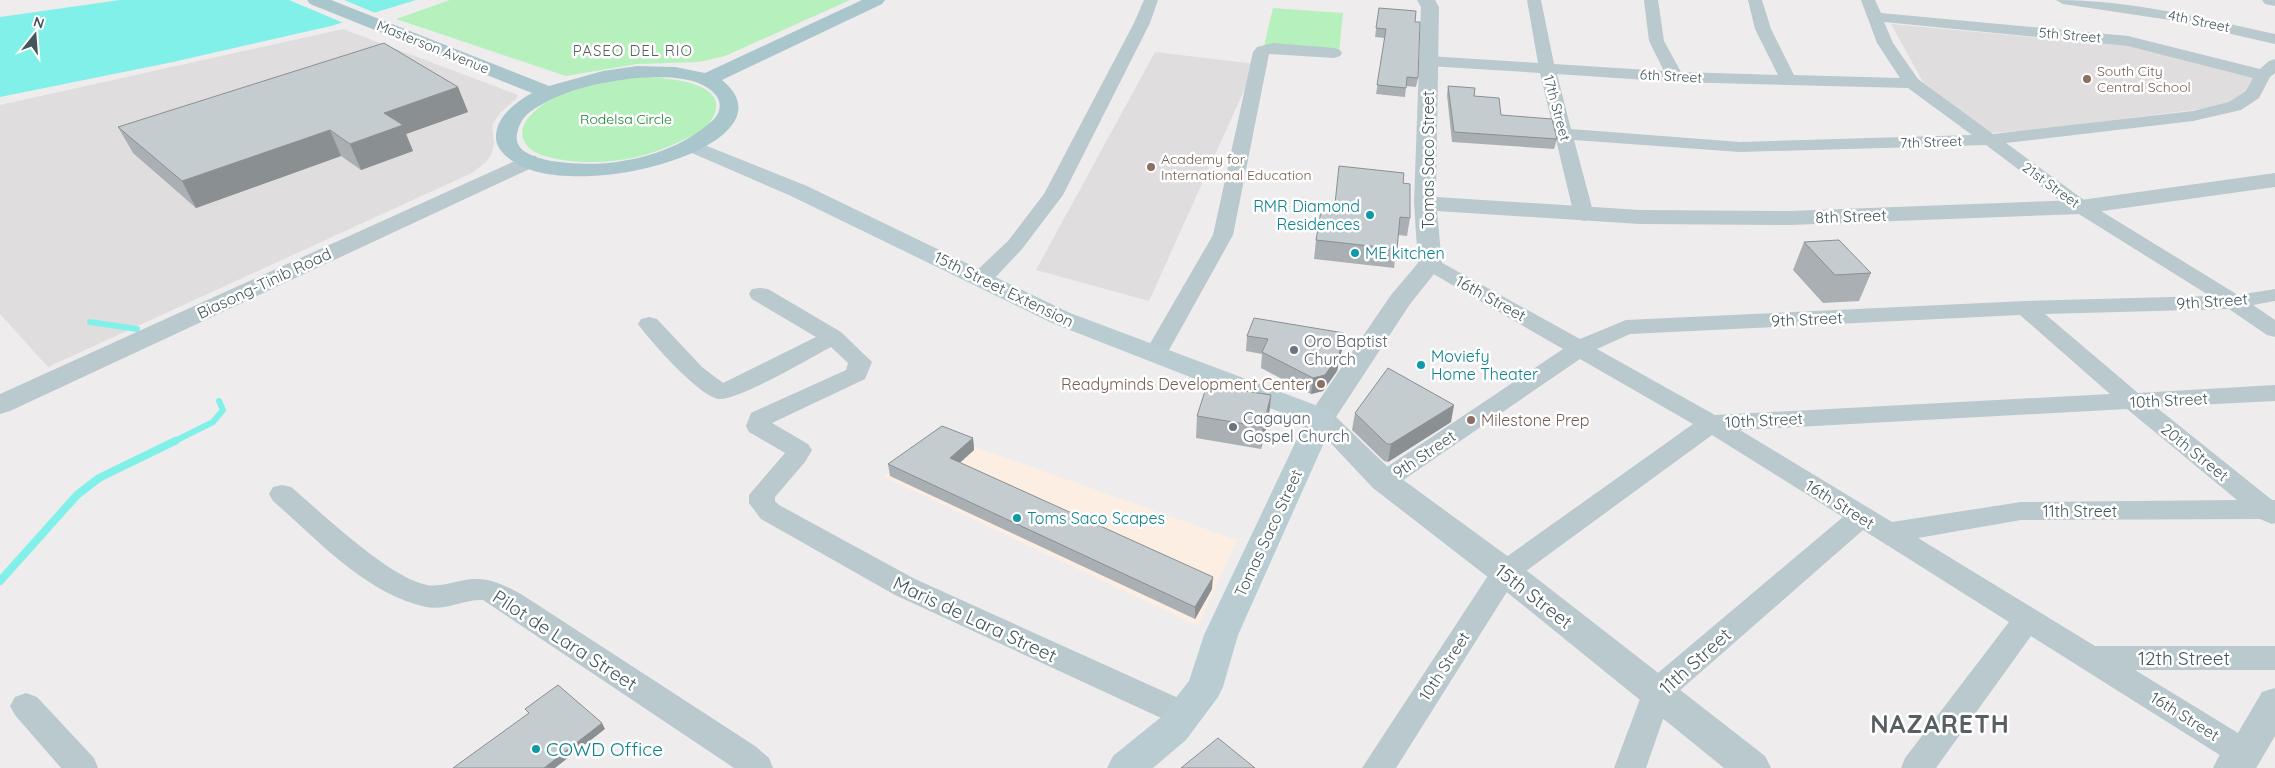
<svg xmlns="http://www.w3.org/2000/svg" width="2275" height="768" font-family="Quicksand,sans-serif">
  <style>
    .commercial { fill: #fceee2 }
    .education { fill: #e0dddf }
    .green { fill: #b6f1bd }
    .water { fill: #81f0e9 }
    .pier { fill: #efeced }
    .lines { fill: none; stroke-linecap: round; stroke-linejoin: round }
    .stream-far1 { stroke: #81f0e9; stroke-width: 6 }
    .stream { stroke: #81f0e9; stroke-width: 8 }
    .minor { fill: #b9c9cd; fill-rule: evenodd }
    .tertiary { fill: #b9c9cd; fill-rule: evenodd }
    .secondary { fill: #b8ccd2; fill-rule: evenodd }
    .primary { fill: #aac6cd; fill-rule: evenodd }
    .wall { fill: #a9afb3 }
    .shaded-wall { fill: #8a8f92 }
    .building { fill: #c5ccd0; stroke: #8a8f92 }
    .education-dot { fill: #8d6e63; stroke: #fff; stroke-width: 2 }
    .culture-dot { fill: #0f9aa8; stroke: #fff; stroke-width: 2 }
    .worship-dot { fill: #6b7280; stroke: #fff; stroke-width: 2 }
    .labels { text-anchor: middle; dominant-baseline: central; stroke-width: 5; stroke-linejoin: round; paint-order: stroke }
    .far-street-label { font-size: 14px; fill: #44565a; stroke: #fff }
    .far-education-label { font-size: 14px; fill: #785e54; stroke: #fff; text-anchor: start }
    .far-park-label { font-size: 14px; fill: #117f2a; stroke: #fff }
    .far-neighbourhood-label { font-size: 15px; letter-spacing: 1px; fill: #585f62; stroke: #fff }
    .street-label { font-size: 16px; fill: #44565a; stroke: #fff }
    .culture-label { font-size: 16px; fill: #0d838f; stroke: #fff; text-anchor: start }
    .worship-label { font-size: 16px; fill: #5b616d; stroke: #fff; text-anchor: start }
    .education-label { font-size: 16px; fill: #785e54; stroke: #fff; text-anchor: end }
    .near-street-label { font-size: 19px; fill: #44565a; stroke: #fff }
    .near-culture-label { font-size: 19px; fill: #0d838f; stroke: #fff; text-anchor: start }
    .near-district-label { font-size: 25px; font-weight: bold; letter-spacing: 1px; fill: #585f62; stroke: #fff }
  </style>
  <rect width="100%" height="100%" fill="#efeced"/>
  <path class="commercial" d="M941,435l296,105 -39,86 -314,-149z"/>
  <path class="education" d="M1891,24l248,23 115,28 -3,14 -26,17 -191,24 -46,3 -65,-51z
    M343,29l175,66 -2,4 -16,14 -8,12 2,19 -3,11 -5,7 -14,11 -424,194 -48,-53v-209z
    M1155,52l101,12 -107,237 -113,-31z"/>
  <path class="green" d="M450,0h400l-125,56 -26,6 -62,2 -71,12 -170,-57z
    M1273,8l70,5 -4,39 -75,-6z
    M645,77c19,1 81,4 70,36 -3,7 -8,14 -14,18 -5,4 -14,7 -20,10 -36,18 -77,25 -118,19 -13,-2 -33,-6 -39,-19 -4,-9 -1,-17 5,-24 28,-31 76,-37 116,-40z"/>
  <path class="water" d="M120,0h296l-85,26 -158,36 -173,35v-80z"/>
  <path class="pier" d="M289,0h55l34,14 -32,10z"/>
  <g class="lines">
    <path class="stream-far1" d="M90,322l47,7
      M173,442l40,-20 10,-12 -4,-9"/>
    <path class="stream" d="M0,581l77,-86 22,-17 76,-37"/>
    <path class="minor" d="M1144,0h14l-8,23 -87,172 -41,54 -32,34 -8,1 -8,-1 -3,-5 3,-5 34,-32 36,-47 90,-171z
      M1527,0h14l13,64 110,7 -15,-30 -5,-41h14l6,41 17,31 97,3 -23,-46 -7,-29h14l9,29 23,46 106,3 -23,-35 -16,-43h14l6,13 247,23 132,33 9,-8 6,-2v14l-5,4 -11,21 -18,12 -48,11 -187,22 82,60 150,92 37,-6v12l-22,4 22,15v17l-8,-2 -38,-26 -184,5 93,79 137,-8v16l-119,6 116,93h3v23l-3,1 -12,-5 -239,1 -103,18 177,108h180v24h-140l121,74 5,10 -5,10 -11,4 -11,-4 -203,-128 -95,132h-35l4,-10 104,-136 -146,-92 -193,169 -24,69h-32l32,-85 197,-166 -131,-82 -197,144 -119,189h-34l133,-203 198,-141 -113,-65 -187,128 -9,3 -9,-3 -4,-6 4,-6 188,-126 -140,-81 -3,-4 3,-4 7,-2 7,2 143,79 46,-19 399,-19 185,-5 -136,-85 -88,-66 -246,7 -166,-12 20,75 -3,4 -7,2 -7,-2 -3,-4 -34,-142 -111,-7 -6,-2 -2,-3 2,-3 6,-2 109,7zM1884,22l244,24 125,32 -7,13 -17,11 -36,9 -200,23 -75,-55 -25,-36zM1557,74l119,8 232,6 64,47 -232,7 -169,-13zM2020,315l90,79 -395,21 -118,-66 33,-15zM2127,409l110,91 -216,2 -129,20 -152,-92z
      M2056,0c75,0 146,18 219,34v10l-105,-24 -107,-16z
      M1273,43l61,5 6,2 2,3 -2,3 -6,2 -65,-4 -36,181 -69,124 -8,2 -8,-2 -4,-5 69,-119 40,-183 4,-5z
      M760,288l8,1 73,43 31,30 -7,17 -93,44 36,21 4,6 -7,12 -30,35v4l4,4 136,74 281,127 5,9 -5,9 -11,4 -11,-4 -279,-129 -134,-76 -12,-16v-8l36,-42 -36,-21 -3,-6 5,-13 95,-43 2,-7 -17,-16c-23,12 -91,53 -112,52 -19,-2 -69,-58 -81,-75l3,-5 8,-2 8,2 45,48 21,16 93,-46 -64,-38 -3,-5 3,-5z
      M282,485l9,2c31,26 98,91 136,98 11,2 22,-2 33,-4 25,-6 40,2 61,13l234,152 14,12 4,10h-39l-251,-168c-19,-1 -38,11 -57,7 -60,-13 -108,-67 -153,-106l-4,-7 4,-7z
      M26,693l11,4 57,61 4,10h-37l-46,-53 -5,-9 5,-9z"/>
    <path class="tertiary" d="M1417,0h18l4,7 -3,190 204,13 150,1 291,-11 194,-27v14l-194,27 -291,11 -150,-1 -203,-13 5,53 -32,40 -74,113 59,57 122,89 248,193 6,12h-47l-231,-187 -120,-93 -66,-70 84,-123 27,-32 -4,-60 7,-196z
      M2262,0h13v6l-10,-2z
      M528,155l8,1 3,5 -3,5 -526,245 -10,3v-20z
      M2275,688v48l-17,29 -2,3h-43l6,-12 13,-13 30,-51z"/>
    <path class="secondary" d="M692,140l115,46 263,127 261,98 4,7 -97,217 -15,52 -5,10 -32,43 -33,28h-46l6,-12 47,-38 29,-37 15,-46 101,-213 -253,-99 -261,-127 -106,-46 -3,-4 3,-4z"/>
    <path class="primary" d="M307,0h24l218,86 54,-15 34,-5 38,1 30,6 157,-73h23l-3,4 -160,76c79,64 -149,127 -211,80 -7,-5 -15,-13 -15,-22 -1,-21 20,-36 36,-45l-222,-89zM637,78c24,-1 57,-3 76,14 10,9 8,21 -1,29 -29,26 -66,38 -104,42 -18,2 -98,3 -91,-29 2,-9 5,-16 13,-22 30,-22 70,-30 107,-34z"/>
  </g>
  <path class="wall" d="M1379,8l36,14 3,56 -2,9 -10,-1 -1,11 -29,-3 9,-56 -10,-1z
    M1448,86l26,10 27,19 56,24 -3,10 -102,-7 -5,-47z
    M458,87l10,25 -62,22 7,17 -52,19 -20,-14 -145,52 -63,-55 -15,-26z
    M1403,183l7,35 -3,18 -9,-1 -4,33 -80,-9 2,-19z
    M1804,242l67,31 -12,28 -36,2 -30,-33z
    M1344,333l-2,16 -5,22 -14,20 -12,3 -50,-26 1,-14 -16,-3 1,-15z
    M1355,413l96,9 -63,40 -4,-1 -32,-31z
    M1197,416l72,1 -8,32 -65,-11z
    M973,438l1,12 -14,13 252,126 -17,30 -305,-143 -2,-12z"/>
  <path class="shaded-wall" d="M458,87l10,25 -62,22 7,17 -52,19 -11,-26 34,-31z
    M330,130l11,26 -145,52 -14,-27z
    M1344,333l-2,16 -5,22 -14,20 -12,3 2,-16z
    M1271,395l-2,22 -8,32 2,-22z
    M1454,405l-3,17 -63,40 3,-18z
    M973,438l1,12 -23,20 -1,-12z
    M1213,577l-1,12 -17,30v-12z
    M602,723l3,6 -50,39h-11z"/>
  <path class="building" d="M1379,8l37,3 -1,11h5l-2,56 -11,-1 -1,11 -29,-3 9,-56 -10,-1z
    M384,43l74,44 -74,26 19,12 -53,19 -20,-14 -148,51 -64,-54z
    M1448,86l27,2 -1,8 25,2 2,17 51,4 5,20 -103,-7z
    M1339,166l65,7 -1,10 7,1v34l-10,-1 -3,32 -81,-9 5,-29 13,2z
    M1839,240l32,33 -36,2 -31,-33z
    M1254,318l90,15 -5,22 -14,20 -12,3 -51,-26 6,-13 -21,-3z
    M1388,368l66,37 -63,39h-4l-32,-31z
    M1207,385l64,10 -8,32 -66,-11z
    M942,426l31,12 -23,20 263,119 -18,30 -307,-143z
    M558,685l44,38 -58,45h-91l76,-55 -4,-4z
    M1218,738l37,30h-74z"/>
  <g class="education-dot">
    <circle cx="2087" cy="79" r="5"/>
    <circle cx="1151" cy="167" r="5"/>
    <circle cx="1321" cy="384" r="5"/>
    <circle cx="1471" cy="420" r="5"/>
  </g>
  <g class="culture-dot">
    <circle cx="1370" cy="215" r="5"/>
    <circle cx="1355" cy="253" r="5"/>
    <circle cx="1421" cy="365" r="5"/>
    <circle cx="1017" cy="518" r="5"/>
    <circle cx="536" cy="749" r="5"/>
  </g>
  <g class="worship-dot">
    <circle cx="1294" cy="350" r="5"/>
    <circle cx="1233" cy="427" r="5"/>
  </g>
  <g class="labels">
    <g class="far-street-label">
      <text transform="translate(2199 21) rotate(12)">4th Street</text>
      <text transform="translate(2070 35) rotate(5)">5th Street</text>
      <text transform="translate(433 47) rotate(22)">Masterson Avenue</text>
      <text transform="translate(1671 76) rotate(3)">6th Street</text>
      <text transform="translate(1557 108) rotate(75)">17th Street</text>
      <text transform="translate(1931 142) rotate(-2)">7th Street</text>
      <text transform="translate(2051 185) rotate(36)">21st Street</text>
    </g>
    <g class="far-education-label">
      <text x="2097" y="71">South City<tspan x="2097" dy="16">Central School</tspan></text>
      <text x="1161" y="159">Academy for<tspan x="1161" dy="16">International Education</tspan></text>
    </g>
    <g class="far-park-label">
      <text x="626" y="119">Rodelsa Circle</text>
    </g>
    <g class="far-neighbourhood-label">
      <text x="633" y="50">PASEO DEL RIO</text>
    </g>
    <g class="street-label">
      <text transform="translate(1428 160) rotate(-90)">Tomas Saco Street</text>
      <text transform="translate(1851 216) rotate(-2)">8th Street</text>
      <text transform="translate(264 283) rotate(-25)">Biasong-Tinib Road</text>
      <text transform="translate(1004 289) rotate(26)">15th Street Extension</text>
      <text transform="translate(1491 298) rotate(29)">16th Street</text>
      <text transform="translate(2212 301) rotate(-4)">9th Street</text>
      <text transform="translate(1807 319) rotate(-3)">9th Street</text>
      <text transform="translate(2169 400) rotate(-3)">10th Street</text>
      <text transform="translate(1764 420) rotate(-3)">10th Street</text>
      <text transform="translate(2195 452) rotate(39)">20th Street</text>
      <text transform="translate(1424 454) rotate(-34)">9th Street</text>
      <text transform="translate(1840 504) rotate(32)">16th Street</text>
      <text x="2080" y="511">11th Street</text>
      <text transform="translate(1268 533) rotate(-65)">Tomas Saco Street</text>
      <text transform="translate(1444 666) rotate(-57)">10th Street</text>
      <text transform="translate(2185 716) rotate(32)">16th Street</text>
    </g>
    <g class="culture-label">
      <text x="1360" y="206" text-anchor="end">RMR Diamond<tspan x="1360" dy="18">Residences</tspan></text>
      <text x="1365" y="253">ME kitchen</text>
      <text x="1431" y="356">Moviefy<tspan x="1431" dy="18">Home Theater</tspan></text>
      <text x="1027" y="518">Toms Saco Scapes</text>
    </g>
    <g class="worship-label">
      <text x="1304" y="341">Oro Baptist<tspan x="1304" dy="18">Church</tspan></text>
      <text x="1243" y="418">Cagayan<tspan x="1243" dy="18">Gospel Church</tspan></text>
    </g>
    <g class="education-label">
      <text x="1311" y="384">Readyminds Development Center</text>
      <text x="1481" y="420" text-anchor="start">Milestone Prep</text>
    </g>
    <g class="near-street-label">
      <text transform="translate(1534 596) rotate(38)">15th Street</text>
      <text transform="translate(975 619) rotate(25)">Maris de Lara Street</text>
      <text transform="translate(565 640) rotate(33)">Pilot de Lara Street</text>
      <text x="2184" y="658">12th Street</text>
      <text transform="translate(1695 661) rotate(-42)">11th Street</text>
    </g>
    <g class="near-culture-label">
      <text x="546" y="749">COWD Office</text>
    </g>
    <g class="near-district-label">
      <text x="1940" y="723">NAZARETH</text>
    </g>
  </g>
  <g transform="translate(35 35) rotate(17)" stroke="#ffffff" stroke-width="4" paint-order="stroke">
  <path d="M0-4L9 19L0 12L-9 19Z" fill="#44565a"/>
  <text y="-8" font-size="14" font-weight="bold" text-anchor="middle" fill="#44565a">N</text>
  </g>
</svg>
